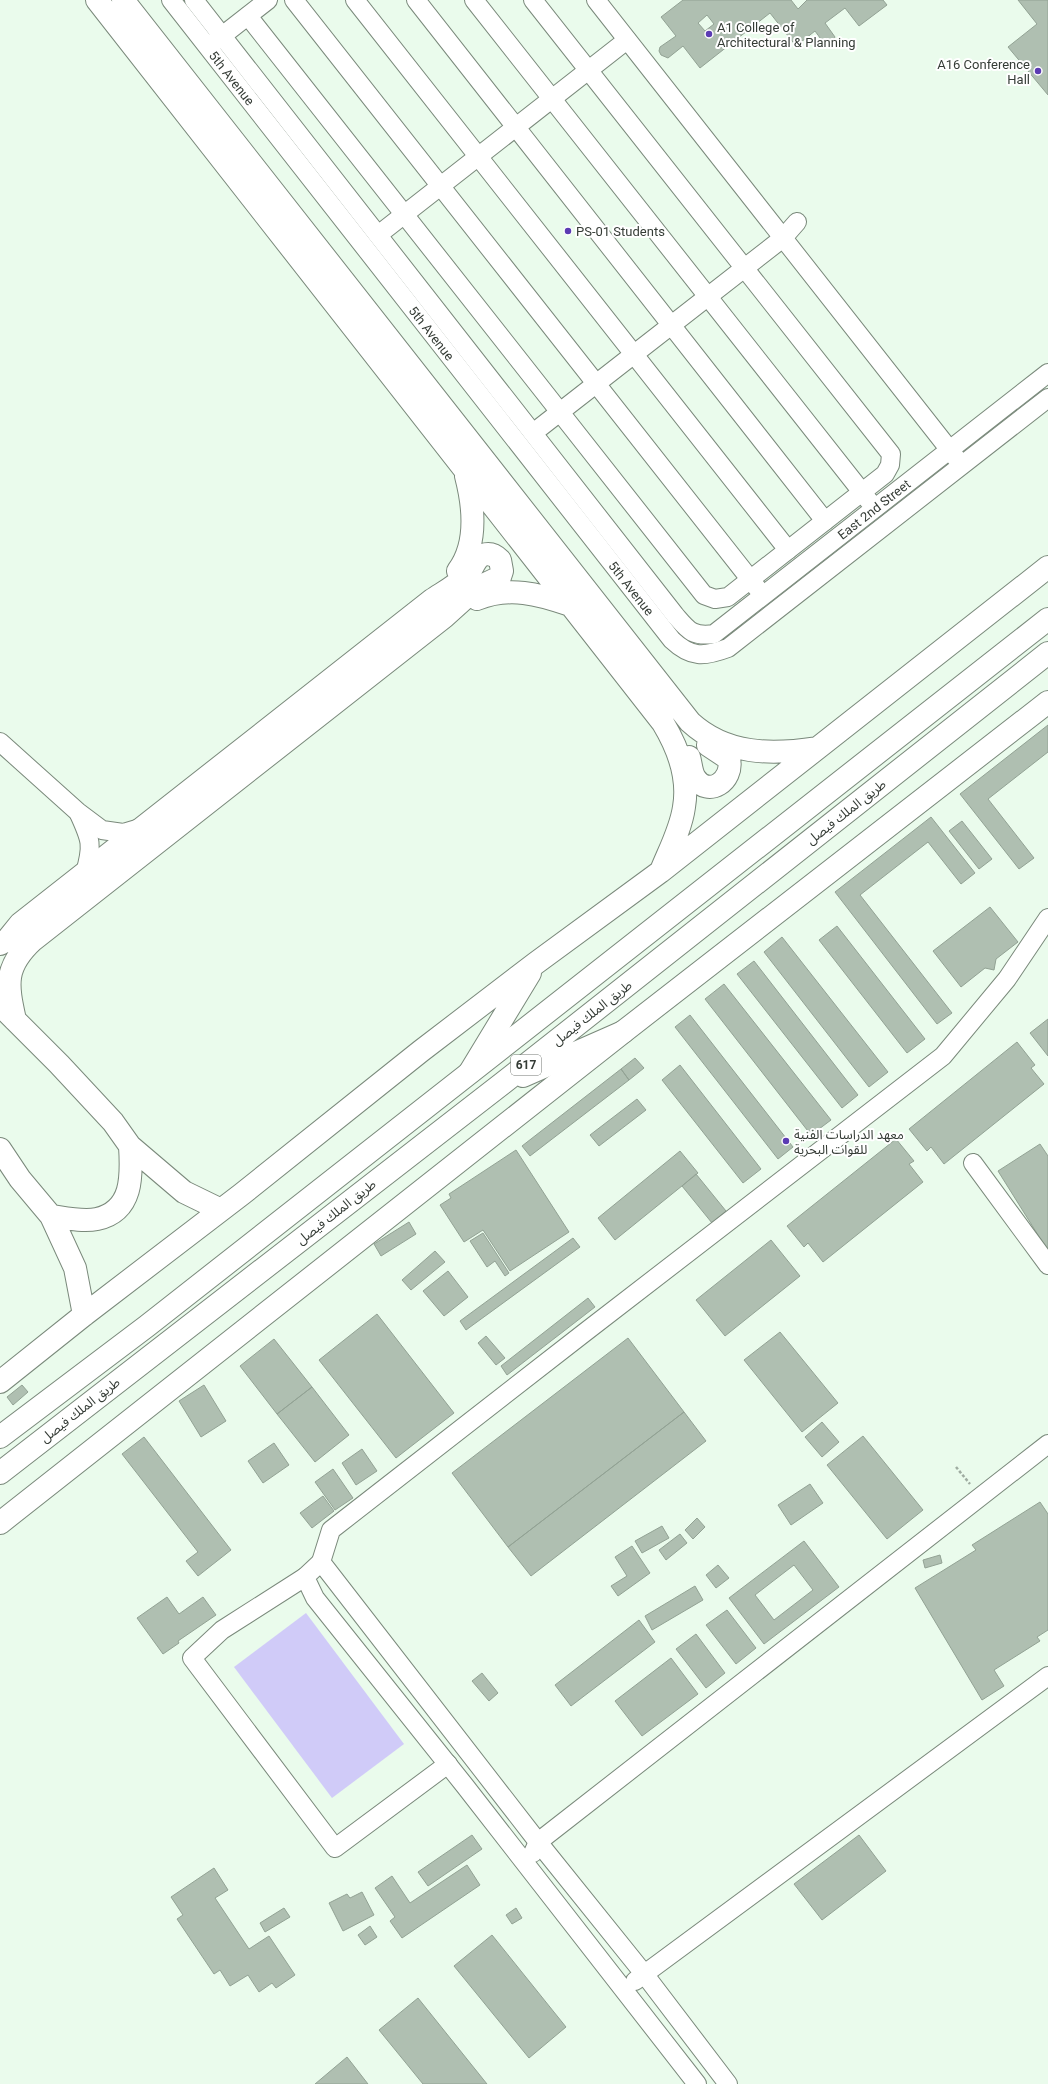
<svg xmlns="http://www.w3.org/2000/svg" width="1048" height="2084" font-family="Roboto,'Noto Sans Arabic',sans-serif">
  <style>
    .green { fill: #d0cbf8 }
    .building { fill: #afbfb1; stroke: #92a294; fill-rule: evenodd }
    .lines { fill: none; stroke-linecap: round; stroke-linejoin: round }
    .minor-casing { stroke: #7a897b; stroke-width: 20 }
    .major-casing { stroke: #7a897b; stroke-width: 24 }
    .highway-casing { stroke: #7a897b; stroke-width: 24 }
    .path { stroke: #9faca1; stroke-width: 2.5; stroke-dasharray: 3 2; stroke-linecap: butt }
    .minor { stroke: #fff; stroke-width: 18 }
    .major { stroke: #fff; stroke-width: 22 }
    .highway { stroke: #fff; stroke-width: 22 }
    .poi-dot { fill: #5b3bb3; stroke: #fff; stroke-width: 1.5 }
    .labels { text-anchor: middle; dominant-baseline: central; stroke-width: 4; stroke-linejoin: round; paint-order: stroke }
    .shield { fill: #fff; stroke: #727672; stroke-width: 1 }
    .shield-label { font-size: 12px; font-weight: bold; fill: #353c36 }
    .poi-label { font-size: 13px; fill: #353c36; stroke: #fff; text-anchor: start }
    .street-label { font-size: 13px; fill: #353c36; stroke: #fff }
  </style>
  <rect width="100%" height="100%" fill="#eafbec"/>
  <path class="green" d="M306,1613l98,131 -72,54 -98,-131z"/>
  <path class="building" d="M683,0h108l7,9 9,-9h76l4,5 -28,21 -14,-18 -20,15 10,14 -4,7 -8,-2 -8,-11 -19,15 -26,-33 -70,55 -17,-22 -15,12 -7,-3 -2,-4 1,-4 16,-11 -15,-19zM707,15l7,9 -9,7 -7,-8z
    M1018,0h30v95l-40,-48 29,-23z
    M1048,725v27l-60,47 46,59 -15,11 -59,-75z
    M931,817l44,56 -14,11 -33,-42 -68,53 92,118 -15,11 -102,-132z
    M962,821l30,38 -13,10 -30,-38z
    M990,907l28,35 -22,17 -2,11 -9,-2 -24,19 -28,-36z
    M837,926l88,113 -18,14 -88,-113z
    M782,937l106,135 -19,15 -105,-135z
    M754,961l104,134 -16,13 -105,-134z
    M724,984l107,136 -20,15 -106,-136z
    M690,1015l103,132 -15,12 -103,-132z
    M1048,1019v37l-18,-23z
    M1017,1042l18,23 -4,3 13,16 -100,80 -13,-17 -4,4 -18,-22z
    M635,1058l9,10 -15,12 -8,-11z
    M680,1065l81,104 -18,14 -81,-103z
    M621,1069l8,11 -99,76 -8,-10z
    M637,1099l9,11 -47,36 -9,-11z
    M896,1139l18,22 -5,3 14,18 -100,80 -15,-19 -4,4 -17,-21z
    M1040,1144l8,12v95l-50,-80z
    M516,1150l53,82 -59,39 -27,-41 -19,12 -24,-37 11,-7 -2,-4z
    M680,1151l18,22 -83,67 -17,-22z
    M696,1174l30,37 -14,12 -30,-37z
    M409,1222l7,12 -35,22 -7,-12z
    M483,1233l26,40 -4,3 -10,-15 -8,6 -17,-26z
    M573,1238l7,9 -114,83 -6,-9z
    M771,1240l29,36 -75,60 -29,-36z
    M435,1251l10,11 -34,28 -9,-10z
    M448,1271l20,26 -24,19 -21,-25z
    M588,1298l7,9 -88,68 -6,-9z
    M377,1314l77,99 -58,45 -77,-98z
    M780,1332l58,71 -36,29 -58,-72z
    M486,1336l19,22 -9,7 -18,-22z
    M628,1338l56,74 -176,135 -56,-74z
    M274,1339l38,48 -35,27 -37,-48z
    M22,1385l6,7 -15,13 -6,-8z
    M204,1385l22,36 -25,16 -22,-36z
    M312,1387l37,48 -34,27 -38,-48z
    M684,1412l22,29 -175,135 -23,-29z
    M822,1422l17,20 -17,15 -17,-20z
    M863,1436l60,74 -36,29 -60,-74z
    M144,1437l87,113 -33,26 -12,-15 12,-9 -76,-98z
    M274,1443l15,22 -26,18 -15,-22z
    M362,1449l15,22 -21,14 -14,-22z
    M333,1469l20,29 -18,12 -20,-28z
    M810,1484l13,19 -32,22 -13,-20z
    M323,1496l11,15 -22,17 -12,-15z
    M1040,1502l8,12v116l-11,7 3,4 -46,29 10,16 -22,14 -67,-112 61,-38 -4,-5z
    M697,1518l8,9 -12,12 -8,-9z
    M662,1526l7,12 -27,15 -7,-12z
    M680,1534l7,9 -21,17 -7,-10z
    M804,1541l35,46 -75,57 -35,-46zM794,1565l19,25 -39,30 -19,-25z
    M632,1546l18,27 -32,23 -7,-10 16,-10 -12,-19z
    M940,1555l2,8 -17,5 -2,-8z
    M718,1565l11,13 -13,10 -10,-13z
    M695,1586l8,14 -51,30 -7,-14z
    M167,1597l12,17 24,-17 13,18 -38,26 1,2 -16,11 -26,-36z
    M727,1610l29,38 -20,16 -30,-39z
    M639,1620l16,22 -84,64 -16,-21z
    M696,1634l29,39 -19,15 -30,-39z
    M671,1658l27,36 -56,42 -27,-35z
    M482,1673l16,20 -9,8 -17,-20z
    M472,1835l10,14 -54,37 -10,-14z
    M859,1835l27,36 -64,49 -28,-36z
    M467,1865l13,20 -78,53 -12,-17 5,-4 -20,-29 17,-12 18,27z
    M214,1868l14,22 -13,8 34,51 20,-13 26,39 -19,13 -4,-5 -13,9 -11,-17 -18,11 -10,-16 -6,4 -37,-55 6,-4 -12,-18z
    M362,1892l12,23 -31,16 -14,-28 18,-9 3,4z
    M284,1908l6,9 -25,15 -5,-9z
    M516,1908l6,10 -10,6 -6,-9z
    M370,1926l7,11 -12,8 -7,-10z
    M492,1935l74,92 -37,31 -75,-92z
    M418,1998l69,86h-64l-44,-54z
    M347,2057l21,27h-53z"/>
  <g class="lines">
    <g class="minor-casing">
      <g id="minor">
        <path id="s1" d="M171,0l501,640c19,18 32,17 56,8l320,-250"/>
        <path id="s2" d="M194,0l481,615c13,15 17,22 39,19l334,-261"/>
        <path d="M294,0l463,588"/>
        <path d="M355,0l433,550"/>
        <path d="M416,0l409,521"/>
        <path d="M474,0l395,501"/>
        <path d="M596,0l360,458"/>
        <path d="M248,16l456,579 11,4 13,-2 157,-123 5,-9 1,-11 -358,-454"/>
        <path d="M213,43l55,-43"/>
        <path d="M378,235l249,-195"/>
        <path d="M533,433l250,-195 14,-16"/>
        <path d="M0,742l78,70 24,18 21,3 20,-6"/>
        <path d="M79,814c12,26 14,31 6,59"/>
        <path d="M973,1163l75,102"/>
        <path d="M321,1562l10,-32 253,-197 359,-277 64,-77 41,-61"/>
        <path d="M305,1577l-83,53 -30,28 143,190 113,-84"/>
        <path d="M533,1853l5,-11 510,-398"/>
        <path d="M635,1981l413,-305"/>
        <path d="M697,2084l-232,-298 -150,-188 -10,-21 16,-15 217,280 107,133 83,109"/>
      </g>
    </g>
    <g class="major-casing">
      <path id="major" d="M97,0l566,723c15,25 26,55 21,84 -3,22 -15,44 -23,64
        M123,0l567,722c36,33 81,33 127,26
        M458,571c20,-27 16,-64 8,-95
        M477,599c32,-13 62,-5 93,6
        M689,757c2,6 2,15 6,21 13,20 39,3 34,-19l-21,-14
        M0,944l7,-4 13,-16 412,-324c12,-8 25,-15 35,-25 6,-6 8,-17 16,-20 6,-2 12,0 17,5l2,11 -2,6 -25,12 -31,28 -411,323c-29,27 -26,44 -18,80
        M5,1010l54,54 54,58 17,24 54,46 37,18
        M470,1072l60,-99
        M0,1149l20,30 31,37 24,52 9,47
        M51,1216c14,2 32,6 46,3 36,-8 35,-43 33,-73
        M0,1382l84,-67 158,-121 179,-143 115,-88 124,-91 388,-305
        M0,1523l623,-491 425,-330"/>
    </g>
    <g class="highway-casing">
      <path id="highway" d="M523,1076l100,-44
        M0,1437l147,-111 901,-707
        M0,1473l503,-390 545,-430"/>
    </g>
    <path class="path" d="M956,1467l14,17"/>
    <use href="#minor" class="minor"/>
    <use href="#major" class="major"/>
    <use href="#highway" class="highway"/>
  </g>
  <g class="poi-dot">
    <circle cx="709" cy="34" r="4"/>
    <circle cx="1038" cy="71" r="4"/>
    <circle cx="568" cy="231" r="4"/>
    <circle cx="786" cy="1141" r="4"/>
  </g>
  <g class="labels">
    <rect class="shield" x="511" y="1055" width="30" height="20" rx="3"/>
    <g class="shield-label">
      <text x="526" y="1065">617</text>
    </g>
    <g class="poi-label">
      <text x="717" y="27">A1 College of<tspan x="717" dy="15">Architectural &amp; Planning</tspan></text>
      <text x="1030" y="64" text-anchor="end">A16 Conference<tspan x="1030" dy="15">Hall</tspan></text>
      <text x="576" y="231">PS-01 Students</text>
      <text x="794" y="1134">معهد الدراسات الفنية<tspan x="794" dy="15">للقوات البحرية</tspan></text>
    </g>
    <g class="street-label">
      <text stroke="none"><textPath href="#s1" startOffset="99">5th Avenue</textPath></text>
      <text stroke="none"><textPath href="#s1" startOffset="423">5th Avenue</textPath></text>
      <text stroke="none"><textPath href="#s2" startOffset="1030">East 2nd Street</textPath></text>
      <text stroke="none"><textPath href="#s1" startOffset="747">5th Avenue</textPath></text>
      <text transform="translate(846 812) rotate(-38)">طريق الملك فيصل</text>
      <text transform="translate(592 1013) rotate(-38)">طريق الملك فيصل</text>
      <text transform="translate(336 1212) rotate(-38)">طريق الملك فيصل</text>
      <text transform="translate(80 1410) rotate(-38)">طريق الملك فيصل</text>
    </g>
  </g>
</svg>
